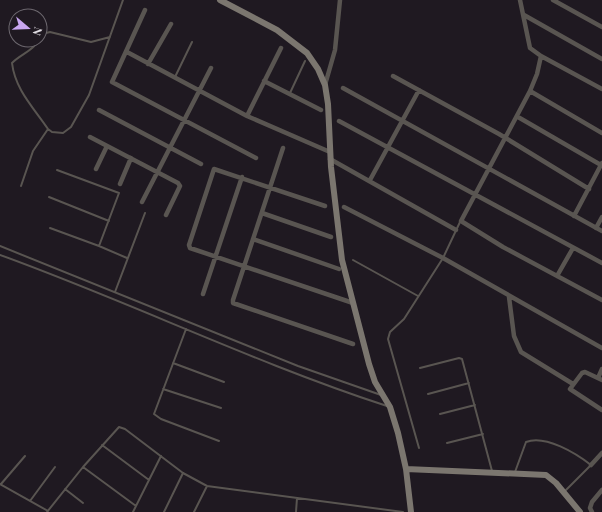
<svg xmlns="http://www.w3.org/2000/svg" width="602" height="512" font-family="'Playfair Display',serif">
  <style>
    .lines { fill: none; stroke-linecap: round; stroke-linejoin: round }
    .lane { stroke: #595551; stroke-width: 2 }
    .street { stroke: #595551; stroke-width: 4.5 }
    .secondary { stroke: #7b766f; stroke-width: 6 }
  </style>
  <rect width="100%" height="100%" fill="#1f1921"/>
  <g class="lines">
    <path class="lane" d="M40,37l2,-3 8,-2 41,10 19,-5
      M39,40c-6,11 -18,14 -27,23 3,26 21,44 36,66l4,3 11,1 8,-6 18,-32 34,-95
      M175,77l17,-35
      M290,93l15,-32
      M57,170l62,23 -20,53 28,12
      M21,186l12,-35 15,-22
      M49,197l60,24
      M50,228l49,18
      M0,246l298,120 83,29
      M0,255c130,47 255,108 387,151
      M353,260l65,36
      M115,292l30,-79
      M186,329l-32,85 7,5 58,22
      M173,363l51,19
      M420,368l39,-10 3,1 30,112
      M163,389l58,19
      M428,394l41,-11
      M440,414l35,-9
      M447,443l36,-9
      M102,445l47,35
      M419,448l-31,-109 2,-7 14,-13 39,-61 17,-36
      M83,467l53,39
      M515,472l11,-30c19,-8 51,12 65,23l-26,26
      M0,484l48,27
      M1,484l24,-28
      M65,489l18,14
      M30,501l25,-34
      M47,512l36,-45 36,-40 6,2 58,44 24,13 196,26
      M133,512l28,-56
      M164,512l19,-39
      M194,512l13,-26
      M296,512l1,-14"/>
    <path class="street" d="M520,0l10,48 11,8 -4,18 -7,17
      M553,0l49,27
      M145,10l-33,72 144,76
      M524,15l78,44
      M127,52l120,64 83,36
      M541,56l61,33
      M148,64l23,-40
      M393,76l106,58 90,55
      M264,81l57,29
      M325,85l10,-35 5,-50
      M343,88l259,143
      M99,110l102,54
      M247,116l34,-68
      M518,117l83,48
      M339,121l263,142
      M602,133l-72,-42 -69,130 42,26 99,53
      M90,137l88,46 2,3 -14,29
      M283,148l-50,152v3l120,41
      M330,159l126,71
      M96,169l11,-23
      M370,180l49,-90
      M120,184l11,-26
      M142,202l69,-134
      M325,206l-111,-37 -25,76 1,3 163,55
      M344,207l99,51 159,90
      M262,213l69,24
      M574,216l28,-53
      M596,228l6,-11
      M253,239l86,30
      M557,276l16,-28
      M203,294l39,-117
      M509,297l5,39 7,16 52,32
      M598,378l4,-9
      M602,380l-17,-8 -3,1 -12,16 32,21
      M591,465l11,-12
      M592,512l-2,-4 2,-6 10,-12"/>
    <path class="secondary" d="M220,0l57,30 30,23 11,16 7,16 3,19 3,63 11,93 27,104 6,18 15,25 8,26 8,36 5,43
      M406,469l140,6 10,8 24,29"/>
  </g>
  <g transform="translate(28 28) rotate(109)"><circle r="19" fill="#1f1921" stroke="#6d686f"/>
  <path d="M0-3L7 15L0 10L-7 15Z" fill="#c8a6ef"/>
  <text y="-6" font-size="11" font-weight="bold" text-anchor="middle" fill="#e2dee4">N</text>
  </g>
</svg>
